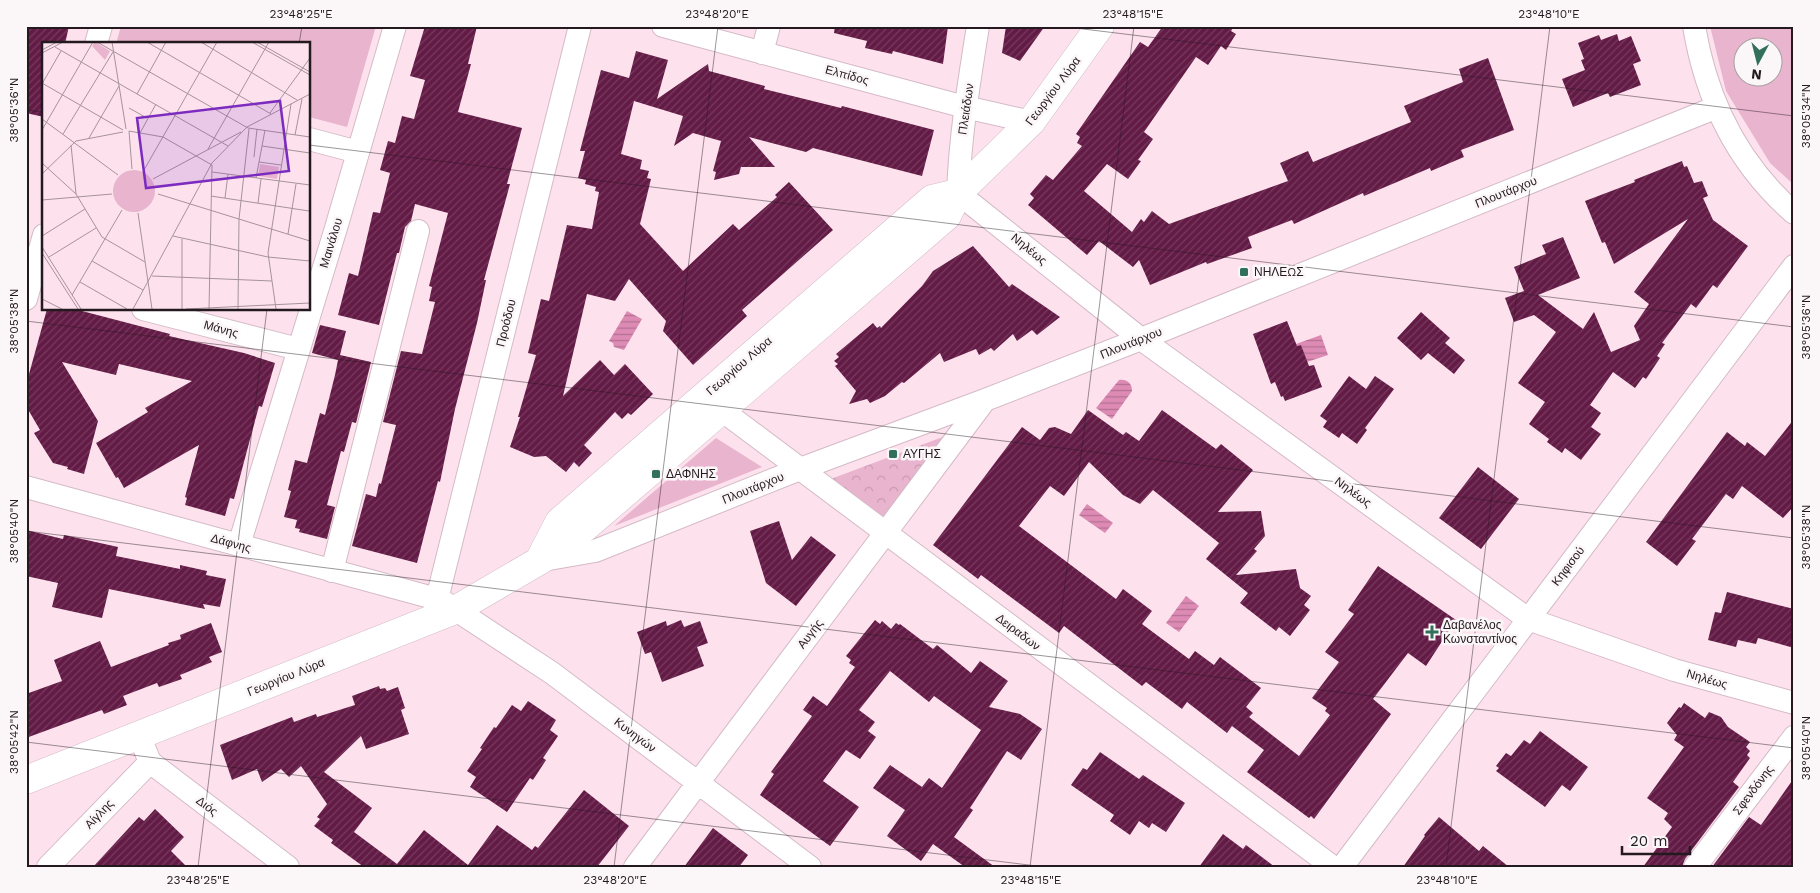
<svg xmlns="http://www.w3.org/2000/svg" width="1820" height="893" font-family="'Work Sans',sans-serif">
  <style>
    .forest { fill: url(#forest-crowns) }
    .green { fill: #e9b4ce; fill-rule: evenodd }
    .water { fill: url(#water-rules) }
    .building { fill: url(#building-hatch) }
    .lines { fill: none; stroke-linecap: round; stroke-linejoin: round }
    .minor-casing { stroke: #d4bac6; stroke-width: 24 }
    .major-casing { stroke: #d4bac6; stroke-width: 29 }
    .minor { stroke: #fff; stroke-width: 22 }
    .major { stroke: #fff; stroke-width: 28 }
    .ticks { fill: none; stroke: #23191e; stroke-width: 1; stroke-opacity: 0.45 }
    .poi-dot { fill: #33705b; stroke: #fbf6f8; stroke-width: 2 }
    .labels { text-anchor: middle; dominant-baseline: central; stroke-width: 5; stroke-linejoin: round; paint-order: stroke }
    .street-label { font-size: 12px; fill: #23191e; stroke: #fbf6f8 }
    .poi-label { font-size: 12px; fill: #23191e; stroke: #fbf6f8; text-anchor: start }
    .inset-road { fill: none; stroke: #a6929b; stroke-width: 1 }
    .view { fill: #7b2cbf; fill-opacity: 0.15; stroke: #7b2cbf; stroke-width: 2.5 }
    .inset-edge { fill: none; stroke: #23191e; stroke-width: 2.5 }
    .neatline { fill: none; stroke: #23191e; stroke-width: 2 }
    .ticks-label { font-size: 12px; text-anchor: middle; fill: #23191e }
  </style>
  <defs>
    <pattern id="forest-crowns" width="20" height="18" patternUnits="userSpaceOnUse" patternTransform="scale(1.25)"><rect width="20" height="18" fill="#e9b4ce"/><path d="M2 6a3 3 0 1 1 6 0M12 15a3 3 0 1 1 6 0" fill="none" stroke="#c89ab0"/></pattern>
    <pattern id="water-rules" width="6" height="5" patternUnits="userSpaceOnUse" patternTransform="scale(1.25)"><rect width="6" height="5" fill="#dd8ab4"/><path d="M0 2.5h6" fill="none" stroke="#b37092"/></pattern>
    <pattern id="building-hatch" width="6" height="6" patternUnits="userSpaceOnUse" patternTransform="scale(1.25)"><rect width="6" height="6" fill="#631b46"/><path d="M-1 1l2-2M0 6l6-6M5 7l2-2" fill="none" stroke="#753b5e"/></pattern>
  </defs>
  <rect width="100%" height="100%" fill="#fde2ee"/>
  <path class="forest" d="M948,435l-63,94 -57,-49z"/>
  <path class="green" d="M121,26h255l-29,101 -38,-10v-73h-193z
    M1710,26h84v159l-24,-22 -44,-72zM1742,48h30v30h-30z
    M716,438l46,29 -148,59z"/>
  <path class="water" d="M627,311l15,8 -18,31 -10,-3 -1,-4 -4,-2z
    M1321,335l7,20 -21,7 -6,-17 -4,1 -1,-2z
    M1119,380c8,-1 13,3 13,11l-20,28 -16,-11z
    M1087,504l26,19 -8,10 -26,-18z
    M1186,596l13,10 -20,26 -13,-9z"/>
  <path class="building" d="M26,26h43l-4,18h-21v73l-18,-4z
    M425,26h52l-9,38h3l-13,48 64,16 -15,56h3l-26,96h2l-9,43 -22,86 -15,73 -2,-1 -21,82 -65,-17 14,-52 10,3 3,-14 2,1 15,-59 -13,-3 18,-71 21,3 13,-52 -6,-1 3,-14 -3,-1 19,-73 -33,-9 -4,17 -6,6 -6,26h-2l-18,72 -41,-10 11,-42 9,3 15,-64 7,1 10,-40 -10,-3 8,-29 7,2 7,-27 12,3 11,-39 -15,-4z
    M835,26h113l-5,38 -50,-13 -1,3 -27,-6 2,-7 -33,-8z
    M1006,26h39l-25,35 -18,-8z
    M1163,26h71l-3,5 5,3 -10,16 -5,-4 -13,19 -12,-8 -52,75 9,7 -15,21 3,1 -13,18 -21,-15 -23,27 48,41 9,-13 3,3 8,-11 17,13 119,-43 -8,-18 28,-12 5,11 98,-40 -7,-16 59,-24 -4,-13 29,-11 26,72 -53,20 3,7 -33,14 -1,-3 -66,28 -1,-3 -69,31 -2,-4 -44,17 4,11 -45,16 -1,-2 -56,23 -11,-25 -6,7 -34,-26 -12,14 -59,-50 6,-7 -4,-4 16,-19 7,5 29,-34 -5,-3 3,-6 -4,-3 64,-92 8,5z
    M1617,34l2,7 12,-5 10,25 -8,3 8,21 -31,12 -2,-4 -35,14 -11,-28 23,-9 -4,-10 3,-1 -6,-16 21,-8 2,5z
    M636,51l32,9 -11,39 51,-35 1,7 56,15 -1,3 77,19 1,-2 92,24 -12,46 -109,-28 -7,4 -57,-15 26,30h-34l-2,7 -25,6 2,-8 -3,-1 8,-30 -28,-8 -19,13 9,-30 -49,-15 -13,53 21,6 -2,9 9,2 -2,7 4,1 -11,45 43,47 50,-47 6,6 38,-33 -2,-2 14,-13 44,48 -91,80 5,6 -54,49 -30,-34 3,-10 -37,-42 -14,22 -28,-7 -24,102 37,-36 14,15 11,-11 28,30 -22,21 -3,-2 -6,6 -7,-7 -31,33 8,8 -13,14 -5,-5 -8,10 -20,-16 -12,1 -24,-10 10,-30h-2l18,-62 -8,-2 13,-54 8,2 18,-76 25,4 7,-37 -4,-1 1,-4 -11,-3 1,-4 -8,-2 7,-27h-5l21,-81 28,8z
    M1682,161l2,6 3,-1 7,17 8,-2 6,15 -5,2 10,22 35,26 -31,42 -4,-3 -17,23 -5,-4 -29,39 3,1 -8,12 3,2 -14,21 -3,-2 -8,11 -22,-16 -23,33 11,8 -10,14 10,7 -20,26 -16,-12 -3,5 -15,-11 2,-3 -20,-15 16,-22 -27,-19 38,-51 -22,-17 -20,7 -9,-24 19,-7 -10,-24 32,-13 -4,-9 21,-8 17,41 -42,17 45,34 11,-17 17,40 29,-12 -6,-14 15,-22 -15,-12 54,-73 -74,45 -9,-22 -3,1 -17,-42 50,-19 -1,-2z
    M973,246l36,41 3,-3 48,33 -23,18 -5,-5 -15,11 -4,-7 -19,17 -3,-3 -12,7 -3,-6 -32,13 -4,-9 -36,30 -2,-1 -17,14 -15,7 -3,-4 -18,5 7,-13 -21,-25 3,-2 -4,-3 5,-4 -3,-3 37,-31 4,5 3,-2 1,2 41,-42 11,-15z
    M47,309h36l-1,2 88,23 -1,2 75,17 31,10 -13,44 -3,-1 -25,93 -4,-1 -5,18 -40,-11 2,-7 -2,-1 14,-52 -75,43 -6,-11 -2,1 -20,-35 52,-31 -3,-4 47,-27 -73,-17 -3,11 -54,-13 36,59 -14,53 -17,-5 1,-2 -15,-4 -19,-30 6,-3 -14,-24v-21z
    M1421,312l29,26 -5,5 20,17 -11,14 -26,-21 -7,7 -24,-22z
    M1287,321l10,25 4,-1 8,21 5,-1 8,22 -37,14 -2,-5 -2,1 -6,-15 -4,2 -18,-50z
    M320,325l26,6 -6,24 31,7 -15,61 -4,-1 -8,30 -3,-1 -14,54 8,2 -8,32 -28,-7 1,-3 -5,-1 2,-8 -13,-3 7,-26 -3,-1 7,-30 12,3 13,-50 5,2 10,-40 3,-15 -26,-7z
    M1349,376l17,13 9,-13 19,13 -29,39 2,2 -10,14 -15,-11 -3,5 -16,-11 4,-6 -7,-5z
    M1088,410l35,25 3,-3 13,9 23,-31 54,39 5,-5 32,26 -35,42 43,-1 4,25 -11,13 3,2 -21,24 60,-6 4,19 11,8 -7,9 6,5 -20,26 -11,-9 -3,4 -36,-28 8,-10 -42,-34 13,-16 -66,-53 -13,14 -17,-9 -34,-33 -25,34 -14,-10 -31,40 97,73 7,-10 29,22 -10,13 47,35 6,-8 19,14 6,-8 41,31 -15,19 7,6 -4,4 50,39 31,-41 -5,-4 2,-3 -15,-10 27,-36 -14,-10 29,-38 -6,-4 30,-44 78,54 -30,46 -18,-13 -35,46 18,15 -77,105 -3,-3 -2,2 -62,-46 17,-22 -32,-24 -5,7 -40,-31 -5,7 -36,-27 -4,4 -78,-60 -5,7 -78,-58 -3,4 -45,-34 89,-118 18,13 9,-12 6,-1 16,7z
    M1794,419v87l-11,12 -41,-32 -9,13 -7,-5 -34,45 4,2 -19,25 -31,-24 81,-110 18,14 2,-4 18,14z
    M1478,467l41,32 -38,50 -42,-31z
    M779,521l13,39 19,-24 25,19 -40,51 -30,-23 -16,-52z
    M26,530l37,9 1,-4 54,12 -2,9 64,13v-4l27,6 -1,4 20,4 -6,28 -17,-3 2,5 -96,-20 -7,29 -50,-11 6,-24 -32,-7z
    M1727,592l67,17v39l-36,-10 -2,6 -18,-4 -2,7 -28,-7 7,-28 6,1z
    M681,620l3,7 16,-6 8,22 -11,4 7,19 -42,16 -11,-30 -6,2 -8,-22 29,-11 1,5z
    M875,620l5,4 2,-3 9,8 5,-6 3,2 1,-1 33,25 4,-4 34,28 9,-12 28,20 -19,26 31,7 22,15 -21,31 -14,-9 -37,57 3,2 -19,27 41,30h-30l-32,-23 -12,17 -34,-25 18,-26 -32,-22 17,-23 32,22 7,-9 13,10 39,-58 -47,-34 -5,6 -39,-31 -31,39 16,12 -7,9 8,6 -16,22 -14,-9 -23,31 36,26 -29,39 -70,-51 14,-21 -3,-2 41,-56 -9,-6 10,-14 14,10 28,-39 -6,-4 2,-3 -5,-4z
    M211,623l11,29 -13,5 3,5 -32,13 2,4 -23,8 -2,-4 -34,13 4,9 -23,9 -2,-4 -76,28v-44l36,-13 -8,-21 46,-19 11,26 58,-22 -1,-2 13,-4 -1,-4z
    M379,686l1,3 5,-1 2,3 11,-4 7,21 -4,2 8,24 -43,15 -5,-13 -37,36 48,36 -18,24 43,32 27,-34 44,35 29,-40 35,25 3,-4 3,2 46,-58 45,36 -32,41h-233l-33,-24 2,-3 -19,-14 6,-7 -3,-2 10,-13 -26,-38 -12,11 -8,-8 -19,13 -5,-13 -25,11 -12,-35 72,-28 2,5 22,-8 1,3 38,-12 -3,-9z
    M528,701l28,19 -6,10 8,6 -15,22 3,2 -13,20 -3,-2 -23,34 -37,-25 6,-10 -9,-6 15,-22 -2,-1 14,-21 2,1 16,-23 9,6z
    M1684,703l21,15 4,-6 12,5 7,10 22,15 -4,5 4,4 -3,4 3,3 -17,24 6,5 -54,72 -3,8h-39l29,-40 -8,-8 4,-6 -21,-15 37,-51 -10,-7 3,-5 -10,-12 12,-16 2,1z
    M1540,731l48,36 -18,24 -8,-6 -17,22 -49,-36 3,-3 -3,-2 10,-13 5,3 13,-16 6,4z
    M1100,752l39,27 4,-4 42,28 -19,29 -14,-9 -3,5 -10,-7 -9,14 -20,-14 4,-6 -43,-30 12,-17 4,2z
    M1794,778v89h-82l37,-50 12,8z
    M155,809l29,28 -13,14 16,16h-94l46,-50 5,4z
    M1439,817l40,34 4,-5 26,21h-106l22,-31 -1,-1z
    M713,828l35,27 -9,12h-55z
    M1223,834l20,15 3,-4 29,22h-76z"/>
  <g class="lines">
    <g class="minor-casing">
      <path id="minor" d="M663,26l302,81 66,15
        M978,26c-9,56 -18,111 -20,167l183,146 387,280 146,51 120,33
        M1694,26c12,73 44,138 100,187
        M96,44l5,-18
        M762,53l7,-27
        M309,139l49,13
        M26,299l18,-64
        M143,309l155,40
        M708,400l625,467
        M26,487l411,112 7,3 108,71 258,194
        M239,545l97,-317 59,-202
        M543,560l52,-9 205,-82 185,-69 156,-61 576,-232
        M332,571l86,-340
        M437,599l143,-573
        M139,735l11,27 138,105
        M48,867l102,-105
        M635,867l350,-467
        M1342,867l452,-601
        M1695,867l99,-130"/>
    </g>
    <g class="major-casing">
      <path id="major" d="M539,561l20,-39 373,-323 26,-6
        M26,780l429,-170 84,-49 28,-18 380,-327 11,-23 73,-71 69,-96"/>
    </g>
    <use href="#minor" class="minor"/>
    <use href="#major" class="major"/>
  </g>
  <path class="ticks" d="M1059,26l735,90M299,44l3,-18M26,110l18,2M309,145l1485,182M26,321l1768,217M26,531l1768,217M26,742l1019,125M198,867l69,-558M614,867l104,-841M1030,867l104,-841M1446,867l104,-841"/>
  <g class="poi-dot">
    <rect x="1239" y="267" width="10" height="10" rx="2.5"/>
    <rect x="888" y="449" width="10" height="10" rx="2.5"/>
    <rect x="651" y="469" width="10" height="10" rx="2.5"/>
    <path d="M1429.5 624.5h5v5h5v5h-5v5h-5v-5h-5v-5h5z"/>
  </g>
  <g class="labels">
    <g class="street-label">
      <text transform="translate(847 75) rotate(15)">Ελπίδος</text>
      <text transform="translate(1053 91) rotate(-53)">Γεωργίου Λύρα</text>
      <text transform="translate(966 109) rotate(-82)">Πλειάδων</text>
      <text transform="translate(1506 192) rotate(-22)">Πλουτάρχου</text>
      <text transform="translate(331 243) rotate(-73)">Μαινάλου</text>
      <text transform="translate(1029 249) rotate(39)">Νηλέως</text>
      <text transform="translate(506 323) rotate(-76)">Προόδου</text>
      <text transform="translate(221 329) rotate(15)">Μάνης</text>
      <text transform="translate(1131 343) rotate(-22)">Πλουτάρχου</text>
      <text transform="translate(739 366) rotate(-41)">Γεωργίου Λύρα</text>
      <text transform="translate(753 488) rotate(-22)">Πλουτάρχου</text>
      <text transform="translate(1353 492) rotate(36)">Νηλέως</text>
      <text transform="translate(231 543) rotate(15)">Δάφνης</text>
      <text transform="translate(1568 566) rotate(-53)">Κηφισού</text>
      <text transform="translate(1018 632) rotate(37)">Δειραδων</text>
      <text transform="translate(810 634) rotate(-53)">Αυγής</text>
      <text transform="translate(286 677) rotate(-22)">Γεωργίου Λύρα</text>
      <text transform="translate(1707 679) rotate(16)">Νηλέως</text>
      <text transform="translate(635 735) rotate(37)">Κυνηγών</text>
      <text transform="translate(1753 790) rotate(-53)">Σφενδόνης</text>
      <text transform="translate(207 806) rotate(37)">Διός</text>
      <text transform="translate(99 814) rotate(-46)">Αίγλης</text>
    </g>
    <g class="poi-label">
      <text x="1254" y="272">ΝΗΛΕΩΣ</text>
      <text x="903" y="454">ΑΥΓΗΣ</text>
      <text x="666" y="474">ΔΑΦΝΗΣ</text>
      <text x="1443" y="625">Δαβανέλος<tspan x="1443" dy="14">Κωνσταντίνος</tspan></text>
    </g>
  </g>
  <g transform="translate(42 42)">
    <rect width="268" height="268" fill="#fde2ee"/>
    <path d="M53,0l15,9 -5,9 -13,-14z" fill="#e9b4ce"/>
    <path d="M218,122l19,3 -2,12 -19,-3zM71 149a21 21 0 1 1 42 0a21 21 0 1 1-42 0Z" fill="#e9b4ce"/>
    <path class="inset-road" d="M55,0l151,86 62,9M70,0l14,87M105,0l124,72M159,0l96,58M210,0l58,33M215,0l53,30M13,5l173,99M0,8l15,-8M0,11l21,-11M0,41l81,47M0,42l19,-33M95,52l29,-52M87,66l18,10M228,71l40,-55M0,77l76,56M0,88l51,-88M87,89l34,6 49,28 -3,144M87,89l3,38M98,91l16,-29M21,92l50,-82M253,93l7,-36M47,96l30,-52M29,103l5,49M220,104l48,7M166,107l61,-107M212,115l3,-28M217,120l22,3M0,121l34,31 26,43 43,25M102,128l73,-128M170,130l98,13M0,132l34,-33 47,-9M214,136l9,-48M111,137l88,-47M116,152l152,47M169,154l98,15M183,156l3,-24M0,158l70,-6M216,161l3,-24M96,171l14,96M246,192l8,-50M0,194l43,-27M131,194l95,21 42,4M140,197v70M0,205l39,62M0,211l36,56M7,215l47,-29M50,219l51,29M110,234l120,5M38,240l47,27M30,253l50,-85M0,257l20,10M91,267l79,-146 35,-36 63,-33M144,267l124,-6M196,267l1,-90 10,-90M234,267l-8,-56 23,-149"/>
    <path class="view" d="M238,59l9,70 -143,17 -9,-70z"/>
    <rect width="268" height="268" class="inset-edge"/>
  </g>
  <rect width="1820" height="893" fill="none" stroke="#fbf6f8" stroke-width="55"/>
  <g transform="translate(1758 62) rotate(187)"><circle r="24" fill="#fbf6f8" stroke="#a59ea1"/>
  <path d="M0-4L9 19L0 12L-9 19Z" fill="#33705b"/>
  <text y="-8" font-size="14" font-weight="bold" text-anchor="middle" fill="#23191e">N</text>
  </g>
  <path d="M1622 846v8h68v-8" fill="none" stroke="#23191e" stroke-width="2.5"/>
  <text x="1630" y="846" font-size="15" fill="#23191e" stroke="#fbf6f8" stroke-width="4" paint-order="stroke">20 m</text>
  <rect x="28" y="28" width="1764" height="838" class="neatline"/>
  <g class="ticks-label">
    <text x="301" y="18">23°48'25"E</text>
    <text x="717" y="18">23°48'20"E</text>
    <text x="1133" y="18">23°48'15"E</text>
    <text x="1549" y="18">23°48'10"E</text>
    <text transform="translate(14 110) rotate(-90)" y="4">38°05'36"N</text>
    <text transform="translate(1806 116) rotate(-90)" y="4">38°05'34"N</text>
    <text transform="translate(14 321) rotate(-90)" y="4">38°05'38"N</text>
    <text transform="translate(1806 327) rotate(-90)" y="4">38°05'36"N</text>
    <text transform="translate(14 531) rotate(-90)" y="4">38°05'40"N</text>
    <text transform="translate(1806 537) rotate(-90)" y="4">38°05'38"N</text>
    <text transform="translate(14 742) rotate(-90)" y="4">38°05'42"N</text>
    <text transform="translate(1806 748) rotate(-90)" y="4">38°05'40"N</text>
    <text x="198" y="884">23°48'25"E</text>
    <text x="615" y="884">23°48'20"E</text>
    <text x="1031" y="884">23°48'15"E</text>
    <text x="1447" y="884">23°48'10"E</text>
  </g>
</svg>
